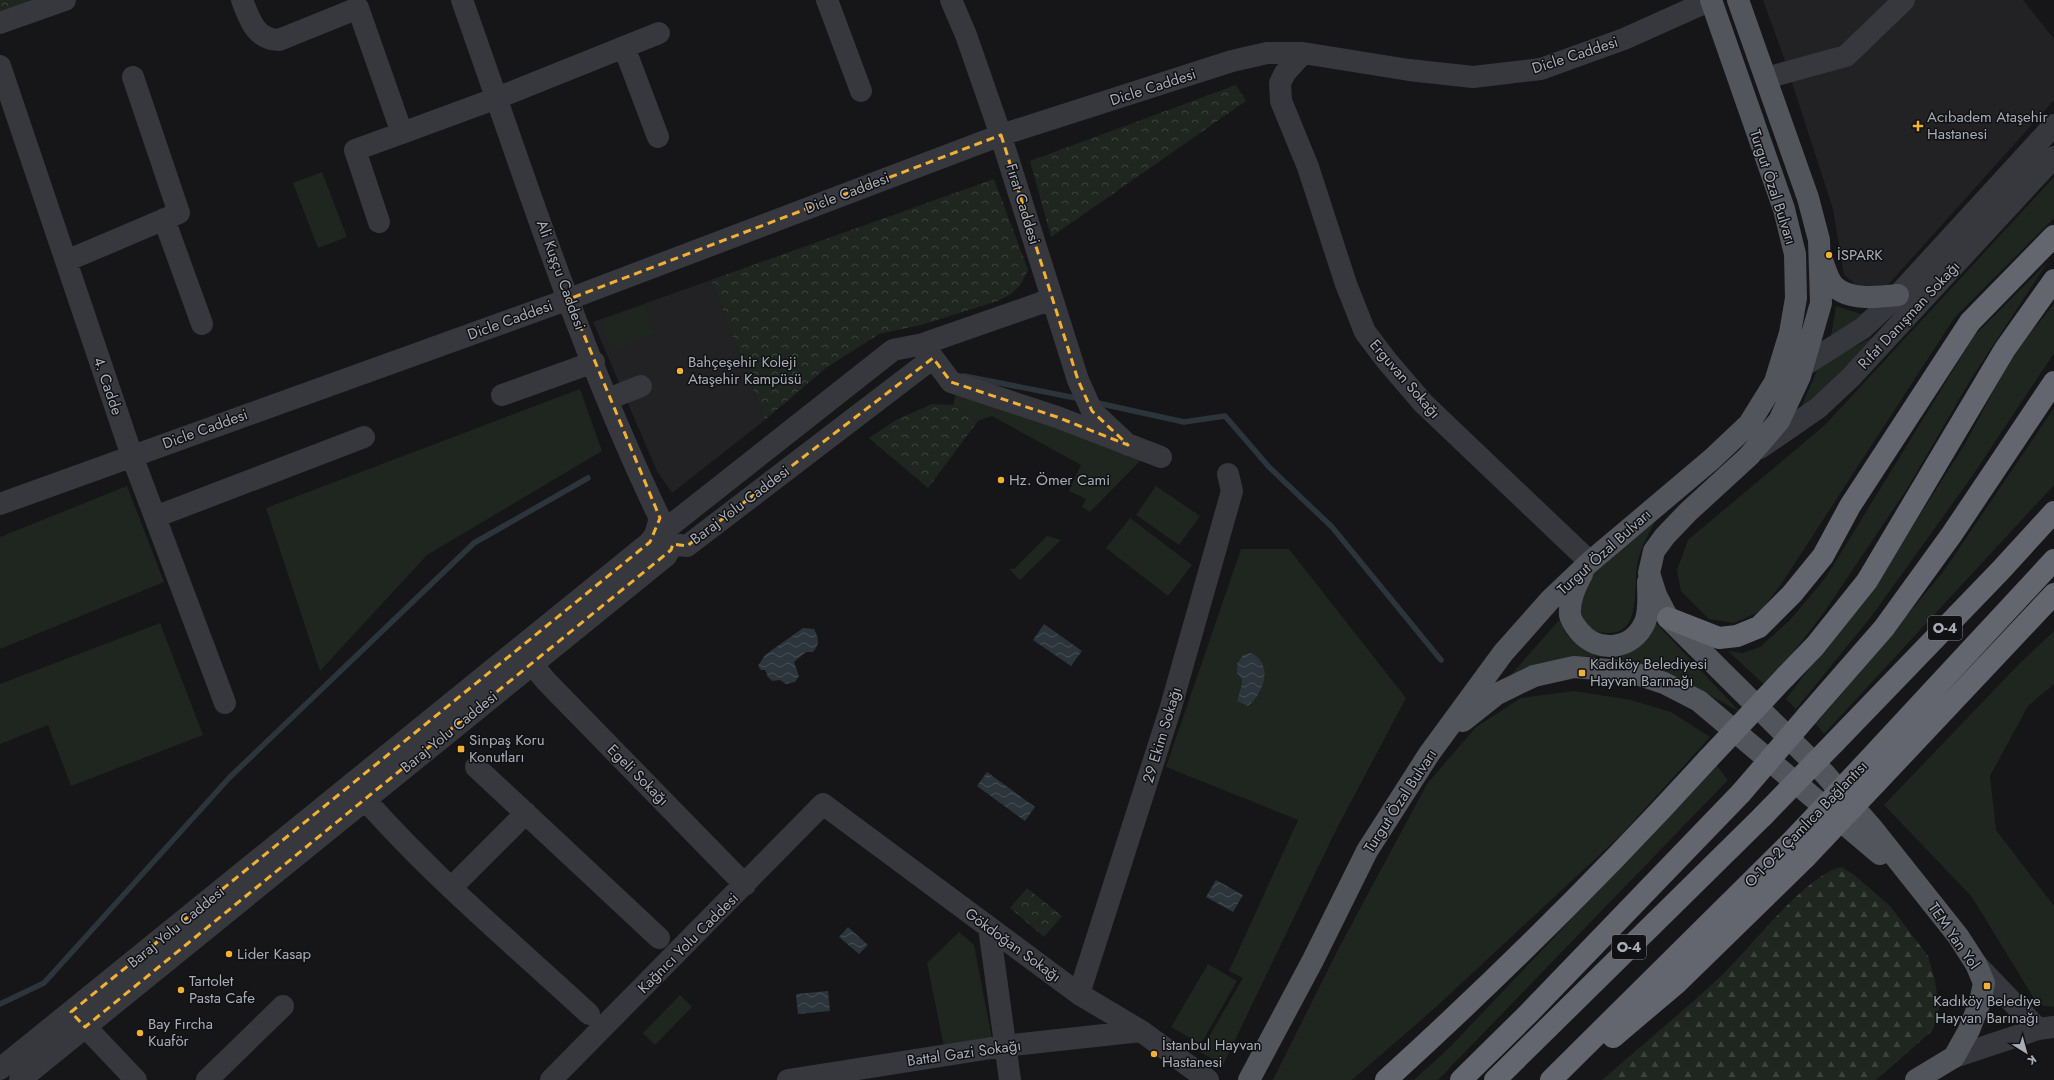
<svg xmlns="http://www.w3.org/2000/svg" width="2054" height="1080" font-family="Jost,sans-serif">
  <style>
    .built { fill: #222225 }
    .green { fill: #1e261f }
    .forest { fill: url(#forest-firs) }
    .park { fill: url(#park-crowns) }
    .water { fill: url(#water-waves) }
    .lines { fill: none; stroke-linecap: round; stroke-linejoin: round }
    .stream { stroke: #2c353c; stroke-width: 5.5 }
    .minor { stroke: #37383d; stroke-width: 22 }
    .major { stroke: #53555c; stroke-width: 22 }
    .highway { stroke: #63666e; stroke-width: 22 }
    .highway-bridge { stroke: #63666e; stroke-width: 22 }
    .marked { fill: none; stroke: #f2b134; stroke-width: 3; stroke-dasharray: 8 5; stroke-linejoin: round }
    .poi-dot { fill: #f2b134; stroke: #111113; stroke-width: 1.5 }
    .labels { text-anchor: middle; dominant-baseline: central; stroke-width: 3; stroke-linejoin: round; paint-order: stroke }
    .shield { fill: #111113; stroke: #7b7e86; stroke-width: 1 }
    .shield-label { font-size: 14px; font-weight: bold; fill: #a8adb8 }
    .street-label { font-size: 15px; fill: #a8adb8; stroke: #111113 }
    .poi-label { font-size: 15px; fill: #a8adb8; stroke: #111113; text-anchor: start }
  </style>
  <defs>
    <pattern id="forest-firs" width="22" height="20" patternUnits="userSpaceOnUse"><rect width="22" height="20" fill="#1e261f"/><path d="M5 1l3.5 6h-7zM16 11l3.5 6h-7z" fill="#3c433d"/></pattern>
    <pattern id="park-crowns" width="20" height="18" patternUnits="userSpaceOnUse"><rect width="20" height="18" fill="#1e261f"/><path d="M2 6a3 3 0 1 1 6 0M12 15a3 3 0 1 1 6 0" fill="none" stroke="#3c433d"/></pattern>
    <pattern id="water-waves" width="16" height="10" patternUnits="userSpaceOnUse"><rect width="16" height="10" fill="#2c353c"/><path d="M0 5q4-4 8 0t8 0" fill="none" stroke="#485056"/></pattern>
  </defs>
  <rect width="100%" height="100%" fill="#161618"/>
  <path class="built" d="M1763,0h260l31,39v61l-167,186 -8,3 -23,-4 -12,-10 -11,-66 -49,-151z
    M711,280l54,140 -93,73 -15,-22 -64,-149z"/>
  <path class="green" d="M322,172l25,65 -29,11 -25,-65z
    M2054,177v41l-99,99 -173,266 -21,28 -27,12 -25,-4 -28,-28 -4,-21 11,-30 137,-115z
    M2047,263l-76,116 -64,110 -82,122 -58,76 -39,-36 15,2 17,-6 30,-27 36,-43 148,-241z
    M2054,304v49l-81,122 -102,142 -75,92 -10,-10 109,-145 70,-110 49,-91z
    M644,305l11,29 -43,16 -11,-29z
    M1836,306l31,10 -36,20z
    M1882,332l-82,78 19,-44z
    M580,389l22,62 -175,104 -107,116 -54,-163z
    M957,390l184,70 -51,52 -8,-5 4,-8 -17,-8 12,-26 -89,-49 -14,5 -25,-16z
    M2054,408v77l-230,249 -8,-10 127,-152z
    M127,486l37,96 -164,67v-112z
    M1156,486l44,30 -21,29 -43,-30z
    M1130,518l62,47 -24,31 -62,-48z
    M1655,522c-7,13 -14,25 -17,39 -6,24 5,71 -28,72 -15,1 -22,-5 -31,-16l5,-29 11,-19z
    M1047,536l14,4 -41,40 -11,-11h5z
    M1241,549h48l117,149 -70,132 -113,235 -23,-13 43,-74 -14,-7 69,-151 -132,-53z
    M1559,620l9,16 17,12 70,-26 85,90c-67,-37 -113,-71 -194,-48 -14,5 -28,13 -42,19z
    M160,623l43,112 -132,51 -23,-61 -48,19v-60z
    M2054,631v53l-26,22 -38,70 6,54 58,76v101l-16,-2 -66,-108 -88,-92 134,-140z
    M1574,691l57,9 40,12 39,25 -89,98 -185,172 -84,73h-79l68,-136 86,-160 49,-57 45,-29z
    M1717,766l11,14 -290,300h-24l36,-33z
    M959,932l15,13 18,94 -48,8 -17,-84z
    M1208,964l29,17 -36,63 -30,-17z
    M680,995l12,12 -37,38 -12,-12z"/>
  <path class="forest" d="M1841,867l12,7 37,32 38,50 7,24 4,29 -6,21 -57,50h-274c39,-34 79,-67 117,-102 30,-28 85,-102 122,-111z"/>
  <path class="park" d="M0,0h32l-32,12z
    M1236,85l10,16 -195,136 -21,-76z
    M994,179l34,91 -7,14 -10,10 -13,7 -77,24 -42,9 -53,34 -61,52 -54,-140z
    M932,404l21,1 25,16 -50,67 -59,-50 27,-18z
    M1027,888l35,28 -18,21 -34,-29z"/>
  <path class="water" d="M1044,624l38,27 -11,15 -38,-26z
    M803,628l11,1c5,10 6,14 -1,23h-7l-12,10 5,14 -4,6 -9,2 -6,-4 -8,1 -4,-4 -3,-7h-4l-3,-4 7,-11z
    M1251,653c23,11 13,40 -3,53l-11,-5 5,-17v-5l-5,-6v-9l6,-9z
    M987,772l48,35 -10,14 -48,-35z
    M1216,880l27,15 -10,17 -27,-15z
    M848,927l20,18 -9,9 -20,-17z
    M828,991l2,20 -32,3 -2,-20z"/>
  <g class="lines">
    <path class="stream" d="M964,376l117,23
      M1093,402l91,20 41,-6 44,51 63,60 109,133
      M0,1004l44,-21 186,-206 244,-234 114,-65"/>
    <path class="minor" d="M242,0c8,20 13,39 37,40l79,-32 44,125 95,-35 162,-65
      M462,0c63,177 121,362 204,531
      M827,0l34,91
      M951,0l15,35 31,89 81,256 14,31 36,34
      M0,23l65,-23
      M624,47l34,90
      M1303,53l-18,20 -5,10 1,18 27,66 38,117 19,48 22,29 36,42 167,159
      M0,66l132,390 93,247
      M1766,78l80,-22 58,-56
      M164,219l38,105
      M379,222l-24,-72 47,-17
      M66,261l113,-48 -46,-136
      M925,347l26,35 106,35 104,40
      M1792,373l71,-45 35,-33 156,-170
      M502,395l92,-33
      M608,399l33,-13
      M1760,448l58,-40 33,-31 203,-220
      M0,504l569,-205 432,-164 231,-74 35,-8h36l106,17 64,7 68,-8 83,-30 87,-39
      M155,517l209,-80
      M666,529l227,-179 30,-6 129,-45
      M673,544l14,2 246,-188
      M524,654l22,27 199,204
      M476,767l183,171
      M356,789c70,82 154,152 233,225
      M451,888l75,-75
      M989,927l21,153
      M1976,964l62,65
      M1079,994l91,-284 62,-219 -4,-17
      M76,1017l60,63
      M1954,1057l84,-28 16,-2
      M0,1069l650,-527 5,-7 5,-17
      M20,1080l646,-524 7,-12
      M207,1080l76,-74
      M551,1080l272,-276 256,190 62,37 67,49
      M788,1080l216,-34 137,-15"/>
    <path class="major" d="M1738,0l70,198 11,42 2,63 -21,73 -21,45 -30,35 -60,55 -24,25 -11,15 -5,22 7,22 12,23 156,155 49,56 85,107 18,28 8,19 -4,19 -11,28 -15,27 -38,23
      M1822,260c3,8 6,20 12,26 15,15 45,11 64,9
      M1582,574c-7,13 -13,26 -12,41 1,6 5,11 9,16 19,23 54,19 66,-9 5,-12 3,-28 3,-40
      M1463,721l34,-27 37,-18 40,-9 57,5 33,11 35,18 181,153
      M1249,1080l64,-120 54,-109 62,-97 74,-101 47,-53 40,-38 122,-103 37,-35 26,-42 15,-49 6,-35 -1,-44 -11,-45 -73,-209"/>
    <path class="highway" d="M1668,618l51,20 18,-2 22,-9 33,-33 31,-38 27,-50 120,-184 84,-86
      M1786,676l29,-30 52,-65 138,-232 49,-69
      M1808,715l76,-87 68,-94 102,-152
      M1835,742l165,-171 54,-59
      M1861,768l193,-208
      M1876,783l178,-189
      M1613,1037l65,-55 127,-124
      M1386,1080c112,-102 220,-209 322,-321
      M1461,1080l68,-67 212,-220
      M1495,1080l268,-264
      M1551,1080l239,-237"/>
    <path class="highway-bridge" d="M1708,759l78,-83
      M1741,793l67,-78
      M1763,816l72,-74
      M1790,843l71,-75
      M1805,858l71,-75"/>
  </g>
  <path class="marked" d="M1001,135l77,245 14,31 36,34 -71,-28 -106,-35 -18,-24 -246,188 -14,-2 -2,6 -586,477 -14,-15 579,-470 10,-24 -91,-219z"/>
  <g class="poi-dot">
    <path d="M1916 120h4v4h4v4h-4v4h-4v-4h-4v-4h4z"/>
    <circle cx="1829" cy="255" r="4"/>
    <circle cx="680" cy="371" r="4"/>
    <circle cx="1001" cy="480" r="4"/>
    <rect x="1578" y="669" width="8" height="8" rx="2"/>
    <rect x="457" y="745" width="8" height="8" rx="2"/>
    <circle cx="229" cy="954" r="4"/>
    <rect x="1983" y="982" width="8" height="8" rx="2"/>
    <circle cx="181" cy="990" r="4"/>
    <circle cx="140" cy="1033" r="4"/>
    <circle cx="1154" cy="1054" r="4"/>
  </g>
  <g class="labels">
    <g class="shield">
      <rect x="1928" y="616" width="34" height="24" rx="3"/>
      <rect x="1612" y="935" width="34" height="24" rx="3"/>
    </g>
    <g class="shield-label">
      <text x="1945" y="628">O-4</text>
      <text x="1629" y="947">O-4</text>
    </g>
    <g class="street-label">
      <text transform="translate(1575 55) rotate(-18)">Dicle Caddesi</text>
      <text transform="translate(1153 87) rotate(-18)">Dicle Caddesi</text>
      <text transform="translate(1773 187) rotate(72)">Turgut Özal Bulvarı</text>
      <text transform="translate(847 193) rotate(-21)">Dicle Caddesi</text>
      <text transform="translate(1023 204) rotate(73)">Fırat Caddesi</text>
      <text transform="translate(561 275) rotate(70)">Ali Kuşçu Caddesi</text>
      <text transform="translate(1909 315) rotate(-47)">Rıfat Danışman Sokağı</text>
      <text transform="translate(510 320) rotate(-20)">Dicle Caddesi</text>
      <text transform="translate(1405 379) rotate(49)">Erguvan Sokağı</text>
      <text transform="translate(108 386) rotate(71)">4. Cadde</text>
      <text transform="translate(205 429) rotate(-20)">Dicle Caddesi</text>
      <text transform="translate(740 505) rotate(-37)">Baraj Yolu Caddesi</text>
      <text transform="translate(1604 552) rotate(-42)">Turgut Özal Bulvarı</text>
      <text transform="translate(449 732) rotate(-39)">Baraj Yolu Caddesi</text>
      <text transform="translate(1162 735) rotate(-73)">29 Ekim Sokağı</text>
      <text transform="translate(638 775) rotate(45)">Egeli Sokağı</text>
      <text transform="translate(1400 801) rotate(-57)">Turgut Özal Bulvarı</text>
      <text transform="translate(1806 824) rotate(-46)">O-1-O-2 Çamlıca Bağlantısı</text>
      <text transform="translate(176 927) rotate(-39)">Baraj Yolu Caddesi</text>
      <text transform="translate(1954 936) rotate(55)">TEM Yan Yol</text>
      <text transform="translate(688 943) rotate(-45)">Kağnıcı Yolu Caddesi</text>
      <text transform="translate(1013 945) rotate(36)">Gökdoğan Sokağı</text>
      <text transform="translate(964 1053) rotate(-8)">Battal Gazi Sokağı</text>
    </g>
    <g class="poi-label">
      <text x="1927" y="117">Acıbadem Ataşehir<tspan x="1927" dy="17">Hastanesi</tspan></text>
      <text x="1837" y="255">İSPARK</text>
      <text x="688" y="362">Bahçeşehir Koleji<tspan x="688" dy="17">Ataşehir Kampüsü</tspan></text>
      <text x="1009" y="480">Hz. Ömer Cami</text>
      <text x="1590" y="664">Kadıköy Belediyesi<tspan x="1590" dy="17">Hayvan Barınağı</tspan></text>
      <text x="469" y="740">Sinpaş Koru<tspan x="469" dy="17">Konutları</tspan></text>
      <text x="237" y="954">Lider Kasap</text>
      <text x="189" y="981">Tartolet<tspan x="189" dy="17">Pasta Cafe</tspan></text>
      <text x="1987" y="1001" text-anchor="middle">Kadıköy Belediye<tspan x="1987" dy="17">Hayvan Barınağı</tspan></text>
      <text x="148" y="1024">Bay Fırcha<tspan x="148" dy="17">Kuaför</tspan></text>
      <text x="1162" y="1045">İstanbul Hayvan<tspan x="1162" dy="17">Hastanesi</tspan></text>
    </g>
  </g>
  <g transform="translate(2026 1052) rotate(143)" stroke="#111113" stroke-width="3" paint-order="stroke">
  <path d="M0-3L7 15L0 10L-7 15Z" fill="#a8adb8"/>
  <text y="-6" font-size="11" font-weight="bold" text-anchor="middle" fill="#a8adb8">K</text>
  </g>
</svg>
